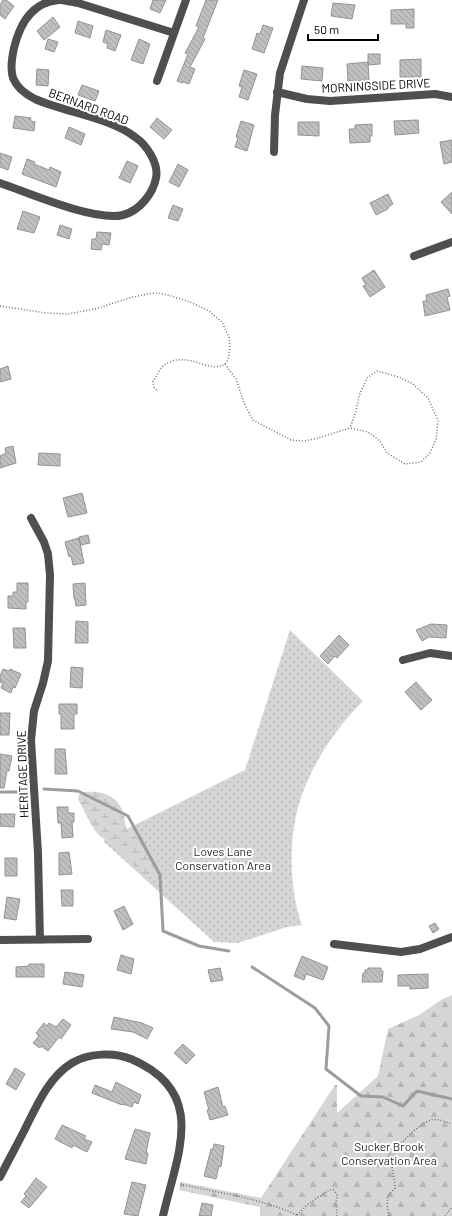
<svg xmlns="http://www.w3.org/2000/svg" width="452" height="1216" font-family="Barlow,sans-serif">
  <style>
    .grass { fill: url(#grass-dots) }
    .forest { fill: url(#forest-firs) }
    .wetland { fill: url(#wetland-marsh) }
    .lines { fill: none; stroke-linecap: round; stroke-linejoin: round }
    .stream { stroke: #9d9d9d; stroke-width: 3 }
    .building { fill: url(#building-back-hatch); stroke: #939393 }
    .path { stroke: #717171; stroke-width: 1.5; stroke-dasharray: 1 2; stroke-linecap: butt }
    .minor { stroke: #4f4f4f; stroke-width: 8 }
    .labels { text-anchor: middle; dominant-baseline: central; stroke-width: 4; stroke-linejoin: round; paint-order: stroke }
    .street-label { font-size: 12px; fill: #000; stroke: #fff }
    .park-label { font-size: 12px; fill: #2d2d2d; stroke: #fff }
  </style>
  <defs>
    <pattern id="grass-dots" width="8" height="8" patternUnits="userSpaceOnUse"><rect width="8" height="8" fill="#d6d6d6"/><path d="M2 2h.1M6 6h.1" fill="none" stroke="#b6b6b6" stroke-width="1.8" stroke-linecap="round"/></pattern>
    <pattern id="forest-firs" width="22" height="20" patternUnits="userSpaceOnUse"><rect width="22" height="20" fill="#d6d6d6"/><path d="M5 1l3.5 6h-7zM16 11l3.5 6h-7z" fill="#b6b6b6"/></pattern>
    <pattern id="wetland-marsh" width="20" height="14" patternUnits="userSpaceOnUse"><rect width="20" height="14" fill="#d6d6d6"/><path d="M1 5h8M5 5V1M11 12h8M15 12V8" fill="none" stroke="#b6b6b6"/></pattern>
    <pattern id="building-back-hatch" width="6" height="6" patternUnits="userSpaceOnUse"><rect width="6" height="6" fill="#bfbfbf"/><path d="M-1 5l2 2M0 0l6 6M5-1l2 2" fill="none" stroke="#a2a2a2"/></pattern>
  </defs>
  <rect width="100%" height="100%" fill="#fff"/>
  <path class="grass" d="M290,630l73,71c-27,27 -50,61 -62,97 -13,36 -12,92 1,127l-15,2 -49,16 -24,-1 -111,-101 142,-71z"/>
  <path class="forest" d="M452,995v221h-192v-9l-81,-17 2,-8 80,16 74,-113h2v28l41,-37 10,-47 31,-14 22,-15z"/>
  <path class="wetland" d="M84,792c19,-1 34,3 40,23 1,6 1,13 6,18 3,3 8,5 13,8 8,7 15,19 16,30 -15,18 -32,-17 -40,-23 -7,-6 -17,-8 -23,-16 -7,-10 -12,-22 -18,-33l1,-4z"/>
  <g class="lines">
    <path class="stream" d="M44,789l34,2 50,25 32,59 3,56 36,15 30,5
      M0,792h23
      M252,967l63,41 14,18 -3,43 35,27 22,1 20,9 14,-15 35,8"/>
  </g>
  <path class="building" d="M3,0h3l8,6 -9,13 -5,-4v-10z
    M153,0h13l-6,13 -10,-4z
    M206,0h12l-15,38 2,1 -15,28 5,2 -6,15 -6,-2 -1,1 -5,-2 11,-27 -3,-1 14,-26 -3,-1z
    M333,3l22,2 -3,14 -21,-3z
    M414,9v19h-8v-4h-15v-14z
    M53,17l7,10 -16,13 -7,-9z
    M78,21l15,5 -3,12 -15,-5z
    M263,25l10,3 -9,25 -12,-4 5,-16 3,1z
    M106,30l15,5 -6,16 -8,-3 1,-4 -5,-2z
    M48,39l10,3 -4,10 -9,-3z
    M139,39l11,5 -7,20 -12,-4z
    M368,54h12v10l-12,1z
    M421,59v18h-21v-17z
    M368,62l1,18 -21,1 -1,-17z
    M302,66l21,2 -1,13 -21,-2z
    M37,69l12,1 -1,16 -12,-1z
    M244,70l13,4 -9,26 -9,-3 3,-10 -3,-1z
    M82,85l17,6 -4,10 -17,-6z
    M15,116l16,2 -1,3 5,1 -1,9 -21,-3z
    M157,118l15,12 -8,9 -14,-12z
    M418,120l1,13 -24,2 -1,-14z
    M241,121l13,4 -7,26 -12,-4 3,-9 -2,-1z
    M298,122h21v14l-21,-1z
    M372,124v12h-2v6l-20,1 -1,-14h6v-4z
    M69,127l16,7 -4,11 -16,-7z
    M452,140v22l-8,2 -4,-22z
    M0,153l12,4 -4,13 -8,-3z
    M27,159l8,3 -1,2 15,6 1,-3 11,5 -5,15 -34,-13z
    M127,161l11,5 -8,17 -11,-5z
    M178,164l10,6 -9,17 -10,-5z
    M452,192v22l-11,-12z
    M388,194l5,10 -5,3v2l-12,6 -6,-12z
    M173,205l10,4 -5,12 -10,-3z
    M23,211l17,6 -6,16 -17,-4z
    M60,225l12,4 -3,10 -12,-4z
    M97,232l14,1 -2,12 -7,-1 -1,6 -10,-1 1,-10h4z
    M374,270l11,17 -15,10 -7,-11 3,-1 -4,-7z
    M448,289l2,7 -3,1 3,13 -25,6 -2,-15h4l-1,-6z
    M8,366l3,13 -11,3v-13z
    M13,446l3,17 -16,5v-12l6,-3 -1,-5z
    M39,453l21,1v12l-22,-1z
    M82,493l5,20 -19,4 -5,-19z
    M88,535l2,8 -9,2 -2,-8z
    M79,538l5,25 -11,2 -2,-9 -2,1 -4,-15z
    M17,583h11v19h-2v7l-18,-1v-12h5v-4h4z
    M85,583l1,22 -10,1 -1,-7h-1l-1,-15z
    M76,621l12,1v21h-13z
    M431,624l16,1 -1,13 -17,-1 -7,4 -6,-11z
    M13,628h12l1,20h-12z
    M339,635l10,10 -12,13 -2,-2 -7,8 -8,-8z
    M71,667l12,1 -1,20 -12,-1z
    M3,669l6,2 1,-2 11,5 -6,14 -2,-1 -2,6 -10,-5 2,-5 -3,-1v-6z
    M416,682l16,18 -11,10 -16,-18z
    M59,704h18v10h-3v15h-13v-15h-2z
    M0,713h10l-1,22h-9z
    M55,749h10l2,25h-12z
    M0,754l12,2 -3,15h-2l-3,17h-4z
    M57,807h11v6h6v9h-2l1,15 -11,1 -1,-15h-3z
    M0,814h15l-1,13 -14,-1z
    M69,852l3,22 -13,1v-22z
    M5,858h12v18h-12z
    M61,890h12v16h-11z
    M7,897l13,2 -4,21 -12,-2z
    M124,906l9,18 -10,6 -9,-19z
    M435,923l4,6 -6,4 -4,-7z
    M121,955l13,4 -3,15 -14,-4z
    M302,956l26,11 -5,13 -17,-6 -2,6 -10,-4z
    M29,964h15v13h-28v-10l13,-1z
    M220,968l3,12 -12,2 -3,-12z
    M368,968h13v3h2l-1,11h-20l1,-9h2v-3h3z
    M65,972l19,3 -2,12 -19,-3z
    M428,974v14l-18,1v-3h-12v-11z
    M114,1017l28,6 11,5 -6,11 -14,-7 -22,-3z
    M63,1019l8,6 -10,14 -2,-2 -11,14 -7,-5 -1,2 -7,-5 6,-7 -3,-3 8,-10 3,3 2,-3 7,4z
    M183,1044l12,11 -9,9 -12,-11z
    M15,1068l10,6 -9,16 -10,-6z
    M116,1082l25,13 -3,9 -4,-2 -2,5 -9,-3 -1,1 -30,-12 3,-8 17,7z
    M218,1087l5,20 2,-1 3,9 -18,5 -3,-10h2l-5,-18z
    M62,1125l24,11 -2,3 8,3 -5,10 -14,-7 -1,3 -17,-9z
    M135,1129l15,4 -4,20h2l-2,11 -21,-5z
    M214,1144l10,2 -3,21 -2,-1 -3,13 -12,-3 7,-27h2z
    M36,1178l11,9 -18,21 -8,-6 5,-6 -2,-2z
    M132,1182l14,3 -8,31 -14,-2z
    M202,1203l11,2 -2,11h-12z"/>
  <g class="lines">
    <path class="path" d="M0,306l46,7 21,1 28,-5 34,-11 18,-4 10,-1 11,2 22,7 19,9 13,11 7,15 1,9 -2,14 -3,4c-16,11 -39,-16 -62,2 -4,4 -7,11 -10,16l1,5 3,3
      M225,364l11,15 8,24 9,17 38,20 13,1 11,-2 35,-11 18,4 12,9 7,12 18,11 16,-2 9,-9 6,-14 2,-18 -10,-23 -15,-14 -14,-7 -22,-6 -10,7 -8,18 -3,15 -6,17
      M180,1184c39,9 80,14 117,31v1
      M297,1215l10,-10 22,-15h5l3,5 -1,9 1,12
      M389,1216l-2,-11 1,-9 7,-8c0,-10 -5,-20 -2,-31 3,-12 26,-33 38,-37 6,-2 15,2 21,4
      M445,1216l7,-9"/>
    <path class="minor" d="M62,0l16,3 96,30
      M157,81l29,-81
      M277,92l30,7 23,2 105,-7 17,3
      M274,152l1,-37 5,-42 24,-73
      M0,183c29,10 95,39 123,32 16,-4 30,-21 33,-37 3,-14 -9,-33 -21,-41 -27,-20 -68,-24 -100,-38 -8,-4 -18,-11 -22,-21 -3,-9 -1,-21 1,-30 6,-25 18,-46 45,-48
      M414,256l38,-14
      M31,518l13,24 4,12 2,21 -2,86 -5,22 -9,28 -3,29 7,113 2,87
      M403,660l27,-7 22,3
      M0,940l88,-1
      M334,944l67,8 19,-3 32,-12
      M0,1177c8,-16 17,-32 25,-48 12,-24 24,-52 47,-66 16,-10 42,-11 59,-4 78,33 46,95 32,157"/>
  </g>
  <g class="labels">
    <g class="street-label">
      <text transform="translate(376 85) rotate(-3)">MORNINGSIDE DRIVE</text>
      <text transform="translate(89 106) rotate(20)">BERNARD ROAD</text>
      <text transform="translate(22 774) rotate(-92)">HERITAGE DRIVE</text>
    </g>
    <g class="park-label">
      <text x="223" y="851">Loves Lane<tspan x="223" dy="14">Conservation Area</tspan></text>
      <text x="389" y="1146">Sucker Brook<tspan x="389" dy="14">Conservation Area</tspan></text>
    </g>
  </g>
  <path d="M308 34v6h70v-6" fill="none" stroke="#000000" stroke-width="2"/>
  <text x="314" y="34" font-size="12" fill="#000000" stroke="#ffffff" stroke-width="3" paint-order="stroke">50 m</text>
</svg>
